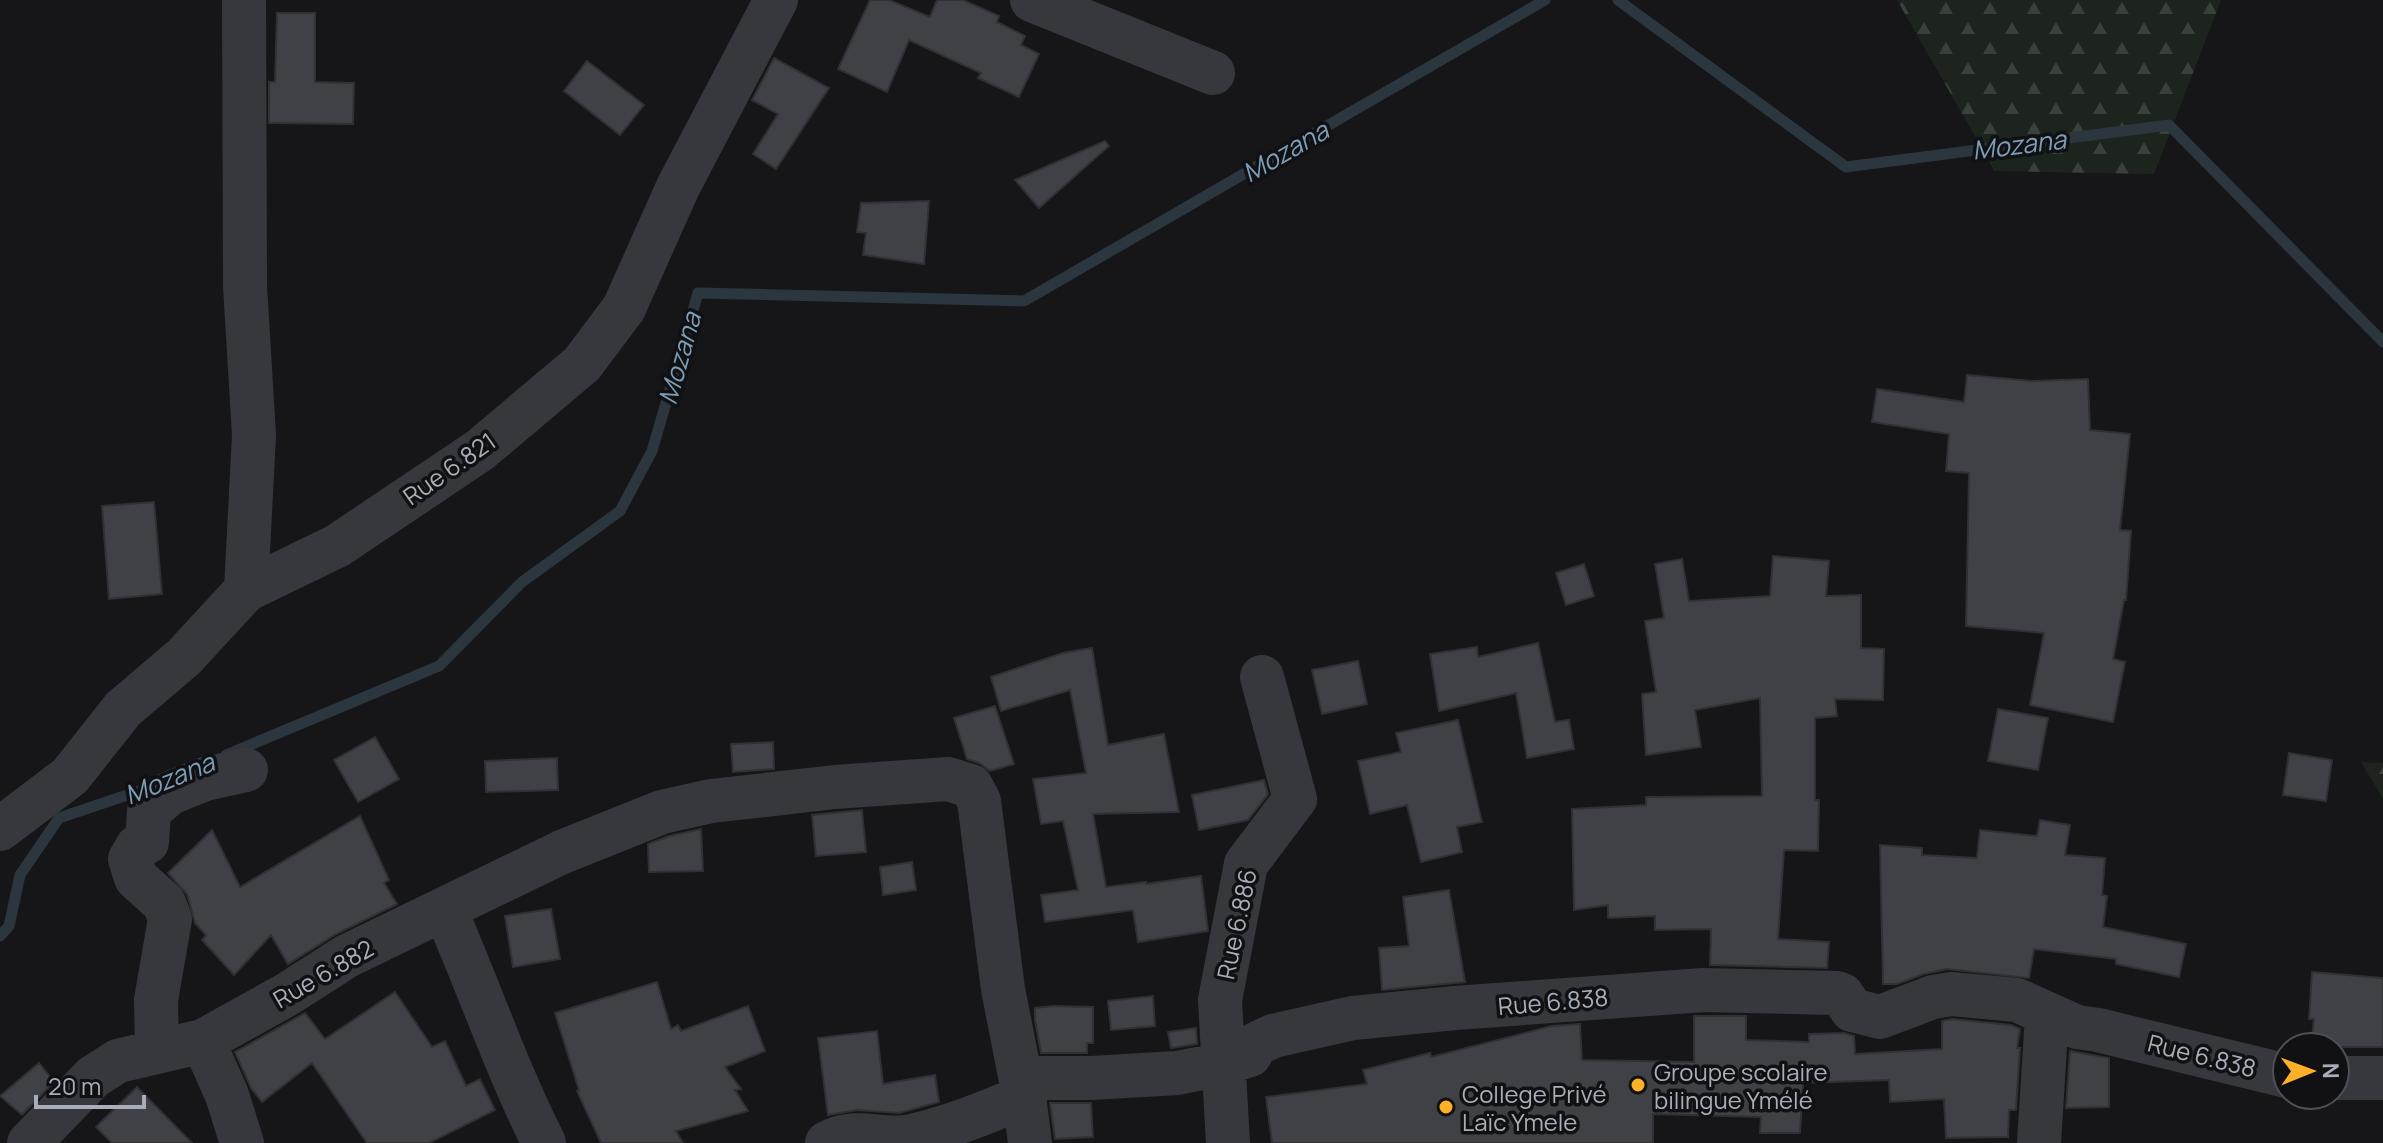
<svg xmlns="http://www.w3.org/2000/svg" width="2383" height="1143" font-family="Manrope,sans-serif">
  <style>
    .forest { fill: url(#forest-firs) }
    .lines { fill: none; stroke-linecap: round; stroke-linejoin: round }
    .stream { stroke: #2b363e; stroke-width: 11 }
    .building { fill: #404146; stroke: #303035; stroke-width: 2 }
    .minor { stroke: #37383e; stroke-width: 44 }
    .poi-dot { fill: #ffaf28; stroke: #111114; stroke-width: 3 }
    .labels { text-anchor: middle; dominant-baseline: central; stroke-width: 7; stroke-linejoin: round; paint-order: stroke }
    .street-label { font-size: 24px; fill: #a7aeba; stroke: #111114 }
    .poi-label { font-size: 24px; fill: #a7aeba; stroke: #111114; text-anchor: start }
    .water-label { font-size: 26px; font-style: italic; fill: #7c9eb7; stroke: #111114 }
  </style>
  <defs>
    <pattern id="forest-firs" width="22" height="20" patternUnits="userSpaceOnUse" patternTransform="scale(2)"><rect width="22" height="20" fill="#1c241d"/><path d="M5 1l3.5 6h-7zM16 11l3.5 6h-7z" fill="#3a413c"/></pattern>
  </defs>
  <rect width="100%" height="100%" fill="#161619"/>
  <path class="forest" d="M1897,0h324l-67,174 -159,-3z
    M2361,762l22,1v36z"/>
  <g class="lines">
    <path class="stream" d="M1618,0l228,167 323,-42 214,217
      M226,755l213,-89 83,-84 98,-71 32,-60 46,-158 326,8 521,-301
      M0,936l9,-10 11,-51 39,-57 92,-31"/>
  </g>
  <path class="building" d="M870,0h19l41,17 7,-17h26l36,16 -2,6 28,14 -4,9 18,9 -20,43 -41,-19 3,-5 -72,-33 -22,52 -49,-23z
    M277,13h38v69l39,1 -1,41 -84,-1v-41h6z
    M774,58l55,30 -53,81 -23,-15 25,-40 -26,-14z
    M587,61l57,44 -24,30 -56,-44z
    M1105,141l4,5 -70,62 -24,-28z
    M929,201l-5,63 -61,-9 3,-22 -9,-1 4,-29z
    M1967,375l65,6 56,-2 2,51 40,4 -10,96 11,1 -5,69h-2l-11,59 12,3 -12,60 -83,-17 14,-72 -78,-7 3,-153 -23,-2 3,-37 -77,-12 5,-33 87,13z
    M154,502l8,92 -53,5 -7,-93z
    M1773,556l56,5 -3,35 35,-1v53l23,1 -1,51 -48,-1 2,17 -22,2v82h4l-1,51 -34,-1 -6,89 51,3 -2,26 -117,-3 1,-36 -56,1v-14l-47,2v-13l-34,5 -2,-101 74,-4v-8l116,-1 -2,-98 -65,12 6,37 -55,8 -4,-61 14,-2 -11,-71 19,-3 -9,-54 27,-5 7,42 81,-5z
    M1584,564l10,32 -28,9 -10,-32z
    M1538,643l17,79 14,-2 5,29 -47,9 -11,-65 -77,18 -9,-57 47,-7 1,10z
    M1092,648l16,97 56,-11 15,78 -86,2 13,73 40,-5v2l55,-8 7,55 -70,11 -5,-32 -88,12 -4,-27 37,-5 -15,-69 -22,3 -8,-45 53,-6 -16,-83 -69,21 -10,-34 72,-24z
    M1358,661l9,43 -45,10 -10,-44z
    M995,706l19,58 -24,7 -11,-8 -12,-4 -13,-41z
    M1998,709l50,9 -10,52 -50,-9z
    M1458,720l24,102 -25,5 5,25 -41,10 -14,-57 -37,9 -12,-53 43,-9 -5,-19z
    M375,737l24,42 -41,23 -24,-42z
    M773,742l1,27 -41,3 -2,-28z
    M2289,753l43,7 -6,41 -43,-6z
    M557,758l1,32 -72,2 -1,-31z
    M1264,780l4,14 -20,26 -49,10 -7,-35z
    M862,810l4,42 -50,4 -4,-41z
    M360,816l29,64 -5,3 13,21 -61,30 -48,30 -17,-29 -37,40 -32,-35 4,-5 -11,-12 -8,-29 -19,-21 44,-43 28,57z
    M2040,820l30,5 -5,30 40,3 -3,37 5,1 -4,31 83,17 -7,33 -63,-13v-5l-82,-10 -5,29 -82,-9 -23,5 -27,10h-14l-3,-139 42,3v7l55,3 3,-28 57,6z
    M701,829l2,42 -54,1 -1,-28 21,-8z
    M912,862l4,28 -33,5 -3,-28z
    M1449,890l16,92 -83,8 -3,-42 30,-2 -6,-49z
    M551,909l9,50 -47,8 -8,-51z
    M2312,972l71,6v69h-72l3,-28h-5z
    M657,982l14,47 7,-4 3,6 67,-25 17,45 -40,16 16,22 -6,1 13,21 -72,20 7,12h-82l-24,-52 2,-1 -24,-77z
    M395,992l37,55 13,-6 21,45 14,-7 15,31 -66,33h-62l-55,-80 -50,39 -11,-14 -16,-36 70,-39 20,26z
    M1153,996l2,30 -44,4 -3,-29z
    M1054,1006l39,1v36h-6v10h-46l-6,-33v-12z
    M1694,1016h52v24l63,2v-8l35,-1 10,3 1,18 87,-5v-28l10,-2 59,6 9,4 -3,19h3l-4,62h-7l-1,27 -62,1 -2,-39 -54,3 -1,-22 -86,3 -3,50h-40l1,-16 -108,-3v29h-381l-6,-46 101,-13 -4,-14 67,-17 1,4 121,-31 28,-2 2,36 112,2z
    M1196,1028l1,16 -26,4 -3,-16z
    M877,1031l6,53 52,-9 4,27 -40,11 -42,-3 -29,5 -10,-77z
    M2070,1051l39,7v49l-43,1z
    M39,1063l15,19 -32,33 -22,-19z
    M137,1087l55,56h-80l-16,-16z
    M1050,1103h41l2,34 -38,2z"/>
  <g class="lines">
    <path class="minor" d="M244,0l1,286 9,149 -8,155
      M1032,0l181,73
      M0,829l70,-53 53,-67 61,-52 62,-67 91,-44 143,-96 102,-86 42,-56 54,-121 98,-187
      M445,910c34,77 61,158 99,233
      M203,1041l83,-46 61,-39 215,-104 100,-40 49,-11 124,-14 113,-8 23,7 8,15 24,188 21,107 6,47
      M157,1052l-1,-52 14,-81 -6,-16 -28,-25 -6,-19 7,-12 10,-5 2,-31 21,-18 35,-14 41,-9
      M2335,1078h48
      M29,1143l64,-66 25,-16 85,-20 24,54 15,48
      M827,1143c29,-17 55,0 85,-7 38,-9 77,-24 112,-40l2,-10 10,-8h55l86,-5 46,-9 27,-9 6,-11 17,-8 80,-18 102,-10 249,-18 133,3 5,2 10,15 28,7 53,-20 18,-3 66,6 60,27 21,3 189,46
      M1228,1143l-8,-143 26,-136 49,-65 -33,-122
      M2039,1143l8,-128"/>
  </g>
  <g class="poi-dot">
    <circle cx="1638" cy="1085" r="8"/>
    <circle cx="1446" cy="1107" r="8"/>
  </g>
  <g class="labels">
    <g class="street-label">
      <text transform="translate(449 468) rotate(-35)">Rue 6.821</text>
      <text transform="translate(1236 924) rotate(-78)">Rue 6.886</text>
      <text transform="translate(323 973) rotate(-30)">Rue 6.882</text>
      <text transform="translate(1553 1001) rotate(-5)">Rue 6.838</text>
      <text transform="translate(2202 1055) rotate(14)">Rue 6.838</text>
    </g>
    <g class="poi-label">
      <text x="1654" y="1071">Groupe scolaire<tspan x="1654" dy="28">bilingue Ymélé</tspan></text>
      <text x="1462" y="1093">College Privé<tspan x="1462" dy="28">Laïc Ymele</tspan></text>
    </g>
    <g class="water-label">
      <text transform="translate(2019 144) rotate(-7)">Mozana</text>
      <text transform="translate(1285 151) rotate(-30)">Mozana</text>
      <text transform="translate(679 358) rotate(-74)">Mozana</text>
      <text transform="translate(169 778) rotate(-22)">Mozana</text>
    </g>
  </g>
  <g transform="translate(2311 1071) rotate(89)"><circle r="38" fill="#111114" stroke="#4d5056" stroke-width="2"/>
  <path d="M0-6L14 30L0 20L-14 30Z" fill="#ffaf28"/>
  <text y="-12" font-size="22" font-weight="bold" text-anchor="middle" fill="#a7aeba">N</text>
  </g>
  <path d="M36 1095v12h108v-12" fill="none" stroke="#a7aeba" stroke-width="4"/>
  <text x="48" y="1095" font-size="24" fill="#a7aeba" stroke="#111114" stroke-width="6" paint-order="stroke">20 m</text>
</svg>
